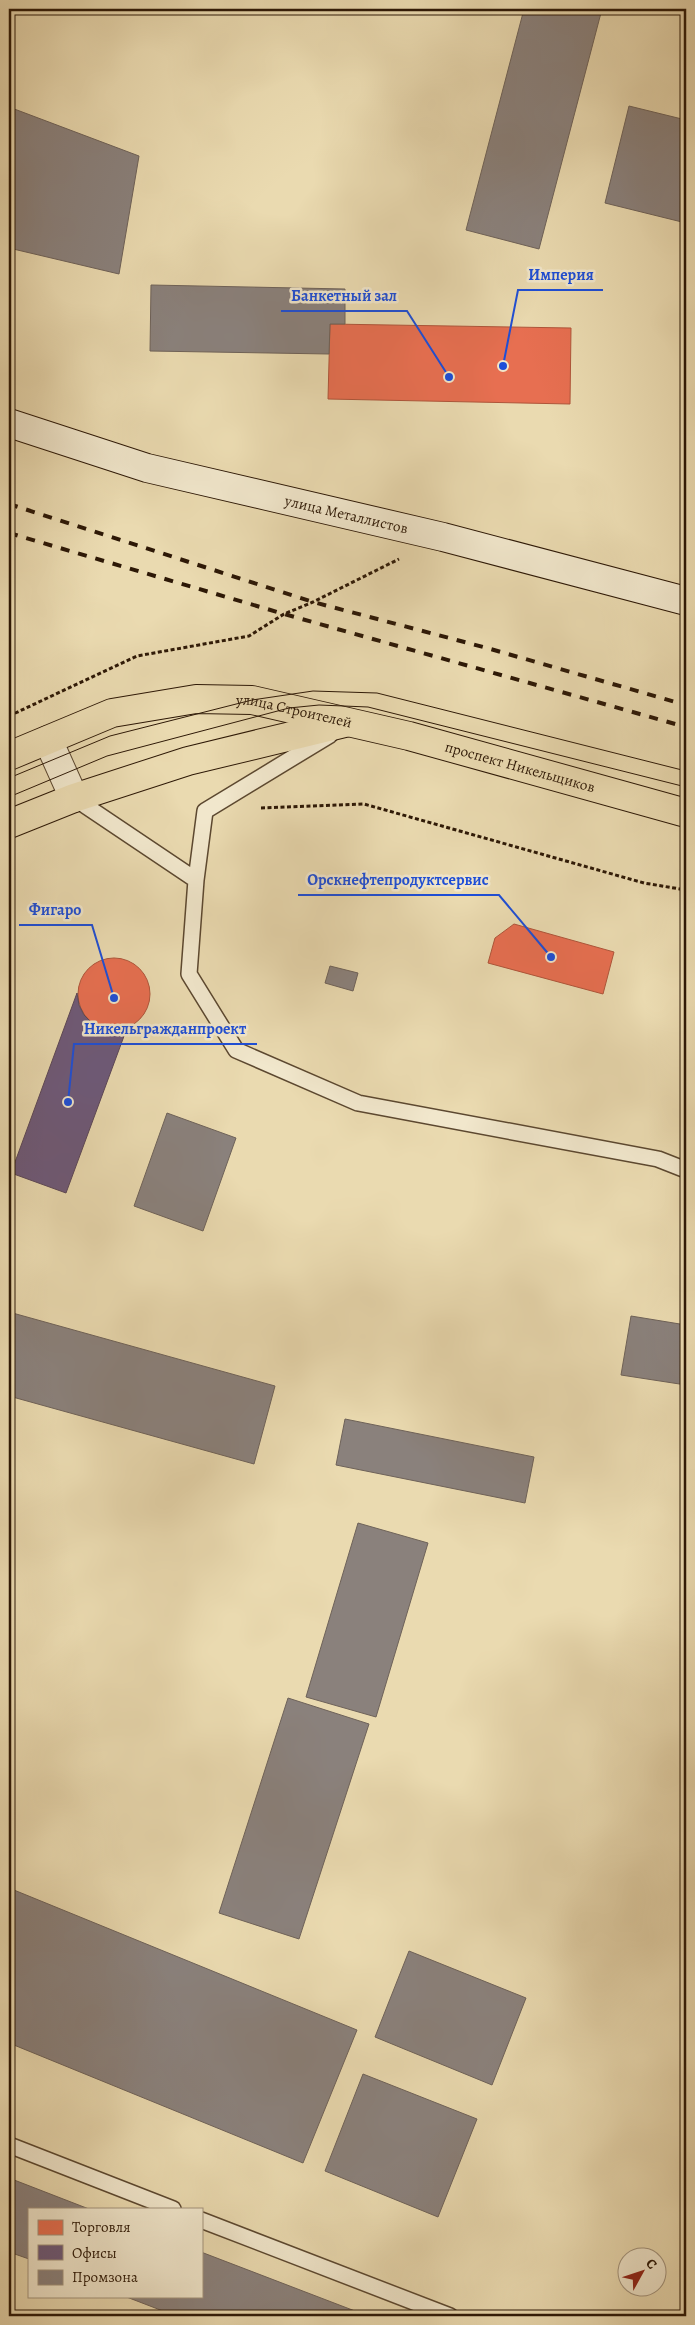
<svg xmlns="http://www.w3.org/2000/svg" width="695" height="2325" font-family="Alegreya,serif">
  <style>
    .shops { fill: #e76f51; stroke: #af553a }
    .offices { fill: #6d597a; stroke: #5a4657 }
    .industry { fill: #8a817c; stroke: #6e6259 }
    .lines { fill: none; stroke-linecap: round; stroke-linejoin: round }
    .service-casing { stroke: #5c4830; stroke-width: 18 }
    .minor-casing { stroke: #5c4830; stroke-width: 30 }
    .secondary-casing { stroke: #2d1806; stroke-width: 30 }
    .primary-casing { stroke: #2d1806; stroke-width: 30 }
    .path { stroke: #2d1806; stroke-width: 3; stroke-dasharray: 4 2.5; stroke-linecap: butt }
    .service { stroke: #f1e7cc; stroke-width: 15 }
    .minor { stroke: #f1e7cc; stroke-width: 28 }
    .secondary { stroke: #f1e7cc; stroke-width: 28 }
    .primary { stroke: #eadab0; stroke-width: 28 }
    .tram { stroke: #2d1806; stroke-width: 1 }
    .rail { stroke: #2d1806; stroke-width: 4; stroke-dasharray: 9 9; stroke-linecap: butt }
    .labels { text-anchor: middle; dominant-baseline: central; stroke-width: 5; stroke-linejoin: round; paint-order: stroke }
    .street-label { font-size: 15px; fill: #2d1806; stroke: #f1e7cc }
    .leader { fill: none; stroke: #1d4ed8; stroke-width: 2 }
    .callout-dot { fill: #1d4ed8; stroke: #f1e7cc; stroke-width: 2 }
    .callout-label { font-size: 16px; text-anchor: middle; font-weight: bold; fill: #1d4ed8; stroke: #f1e7cc; stroke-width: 5; stroke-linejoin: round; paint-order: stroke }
  </style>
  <rect width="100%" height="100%" fill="#eadab0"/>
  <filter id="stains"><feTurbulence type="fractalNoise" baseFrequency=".004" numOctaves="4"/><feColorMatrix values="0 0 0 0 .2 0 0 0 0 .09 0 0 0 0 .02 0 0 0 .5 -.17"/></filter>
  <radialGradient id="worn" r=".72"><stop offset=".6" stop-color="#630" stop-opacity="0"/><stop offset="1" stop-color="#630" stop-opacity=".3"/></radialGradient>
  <path class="shops" d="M330,324l241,4 -1,76 -242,-5z
    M514,924l100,28 -11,42 -115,-31 7,-25z
    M78 994a36 36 0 1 1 72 0a36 36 0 1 1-72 0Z"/>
  <path class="offices" d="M77,993l2,12 5,10 9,9 10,5 12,1 12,-2 -61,165 -55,-20z"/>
  <path class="industry" d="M524,9h78l-63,240 -73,-19z
    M629,106l57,14v103l-81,-20z
    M9,107l130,49 -20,118 -110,-26z
    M151,285l194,4v35h-15l-1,30 -179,-3z
    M330,966l28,7 -5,18 -28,-8z
    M167,1113l69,25 -33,93 -69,-25z
    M9,1312l266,74 -21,78 -245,-68z
    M631,1316l55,9v60l-65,-10z
    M345,1419l189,38 -9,46 -189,-38z
    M358,1523l70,20 -52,174 -70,-20z
    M288,1698l81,26 -70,215 -80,-26z
    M9,1888l348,142 -54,133 -294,-120z
    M409,1951l117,47 -34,87 -117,-48z
    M363,2074l114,45 -39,98 -113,-46z
    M9,2178l80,31h-60v50l-20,-7z
    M201,2252l167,64h-192l-52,-20h77z"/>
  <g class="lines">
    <g class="service-casing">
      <path id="service" d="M330,735l-125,76 -9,69 -7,94 47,76 122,53 300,56 28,11
        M74,798l122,82
        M9,2145l164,64
        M201,2220l249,96"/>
    </g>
    <g class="minor-casing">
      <path id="minor" d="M48,740l26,58"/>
    </g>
    <g class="secondary-casing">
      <g id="secondary">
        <path id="s1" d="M9,423l138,45 296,69 243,64"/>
      </g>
    </g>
    <g class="primary-casing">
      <g id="primary">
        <path id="s2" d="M9,756l103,-43 84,-14 56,1 157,36 277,77"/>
        <path d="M9,824l65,-26 114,-37 157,-38"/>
      </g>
    </g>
    <path class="path" d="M9,716l128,-60 112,-20 35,-22 29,-12 86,-43
      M261,808l103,-4 280,79 42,7"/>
    <use href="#service" class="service"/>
    <use href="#minor" class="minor"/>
    <use href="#secondary" class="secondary"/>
    <use href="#primary" class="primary"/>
    <path class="tram" d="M9,778l101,-42 142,-36 61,-9 64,2 309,78
      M9,797l98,-41 182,-48 30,-3 49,2 318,80"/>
    <path class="rail" d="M9,504l304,98 174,46 199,57
      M9,533l275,81 402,113"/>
  </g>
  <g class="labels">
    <g class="street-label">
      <text stroke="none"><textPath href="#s1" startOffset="350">улица Металлистов</textPath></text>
      <text stroke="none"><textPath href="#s2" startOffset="296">улица Строителей</textPath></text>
      <text stroke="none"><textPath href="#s2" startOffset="529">проспект Никельщиков</textPath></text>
    </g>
  </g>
  <path class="leader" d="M503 366L518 290H603M449 377L407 311H281M551 957L499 895H298M114 998L92 925H19M68 1102L74 1044H257"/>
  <g class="callout-dot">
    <circle cx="503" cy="366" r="5"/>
    <circle cx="449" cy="377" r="5"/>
    <circle cx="551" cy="957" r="5"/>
    <circle cx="114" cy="998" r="5"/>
    <circle cx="68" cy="1102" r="5"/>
  </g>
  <g class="callout-label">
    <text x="561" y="280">Империя</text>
    <text x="344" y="301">Банкетный зал</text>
    <text x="398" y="885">Орскнефтепродуктсервис</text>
    <text x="55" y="915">Фигаро</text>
    <text x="165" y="1034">Никельгражданпроект</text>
  </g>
  <rect width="695" height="2325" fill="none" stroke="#eadab0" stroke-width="30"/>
  <rect x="10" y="10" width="675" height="2305" fill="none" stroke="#2d1806" stroke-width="2.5"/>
  <rect x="15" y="15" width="665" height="2295" fill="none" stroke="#2d1806"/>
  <rect x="28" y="2208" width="175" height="90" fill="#f1e7cc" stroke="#a3947d"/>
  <rect x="38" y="2220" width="25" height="15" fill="#e76f51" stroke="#a3947d"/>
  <text x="72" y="2232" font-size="15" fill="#2d1806">Торговля</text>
  <rect x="38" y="2245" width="25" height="15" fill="#6d597a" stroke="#a3947d"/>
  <text x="72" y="2258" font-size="15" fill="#2d1806">Офисы</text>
  <rect x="38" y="2270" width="25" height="15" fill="#8a817c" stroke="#a3947d"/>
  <text x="72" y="2282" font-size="15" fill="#2d1806">Промзона</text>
  <g transform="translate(642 2272) rotate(50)"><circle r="24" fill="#f1e7cc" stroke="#a3947d"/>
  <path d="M0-4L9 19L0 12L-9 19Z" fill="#8f2418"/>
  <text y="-8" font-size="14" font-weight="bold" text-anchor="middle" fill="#2d1806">С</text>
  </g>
  <rect width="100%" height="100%" filter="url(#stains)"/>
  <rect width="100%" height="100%" fill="url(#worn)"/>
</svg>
